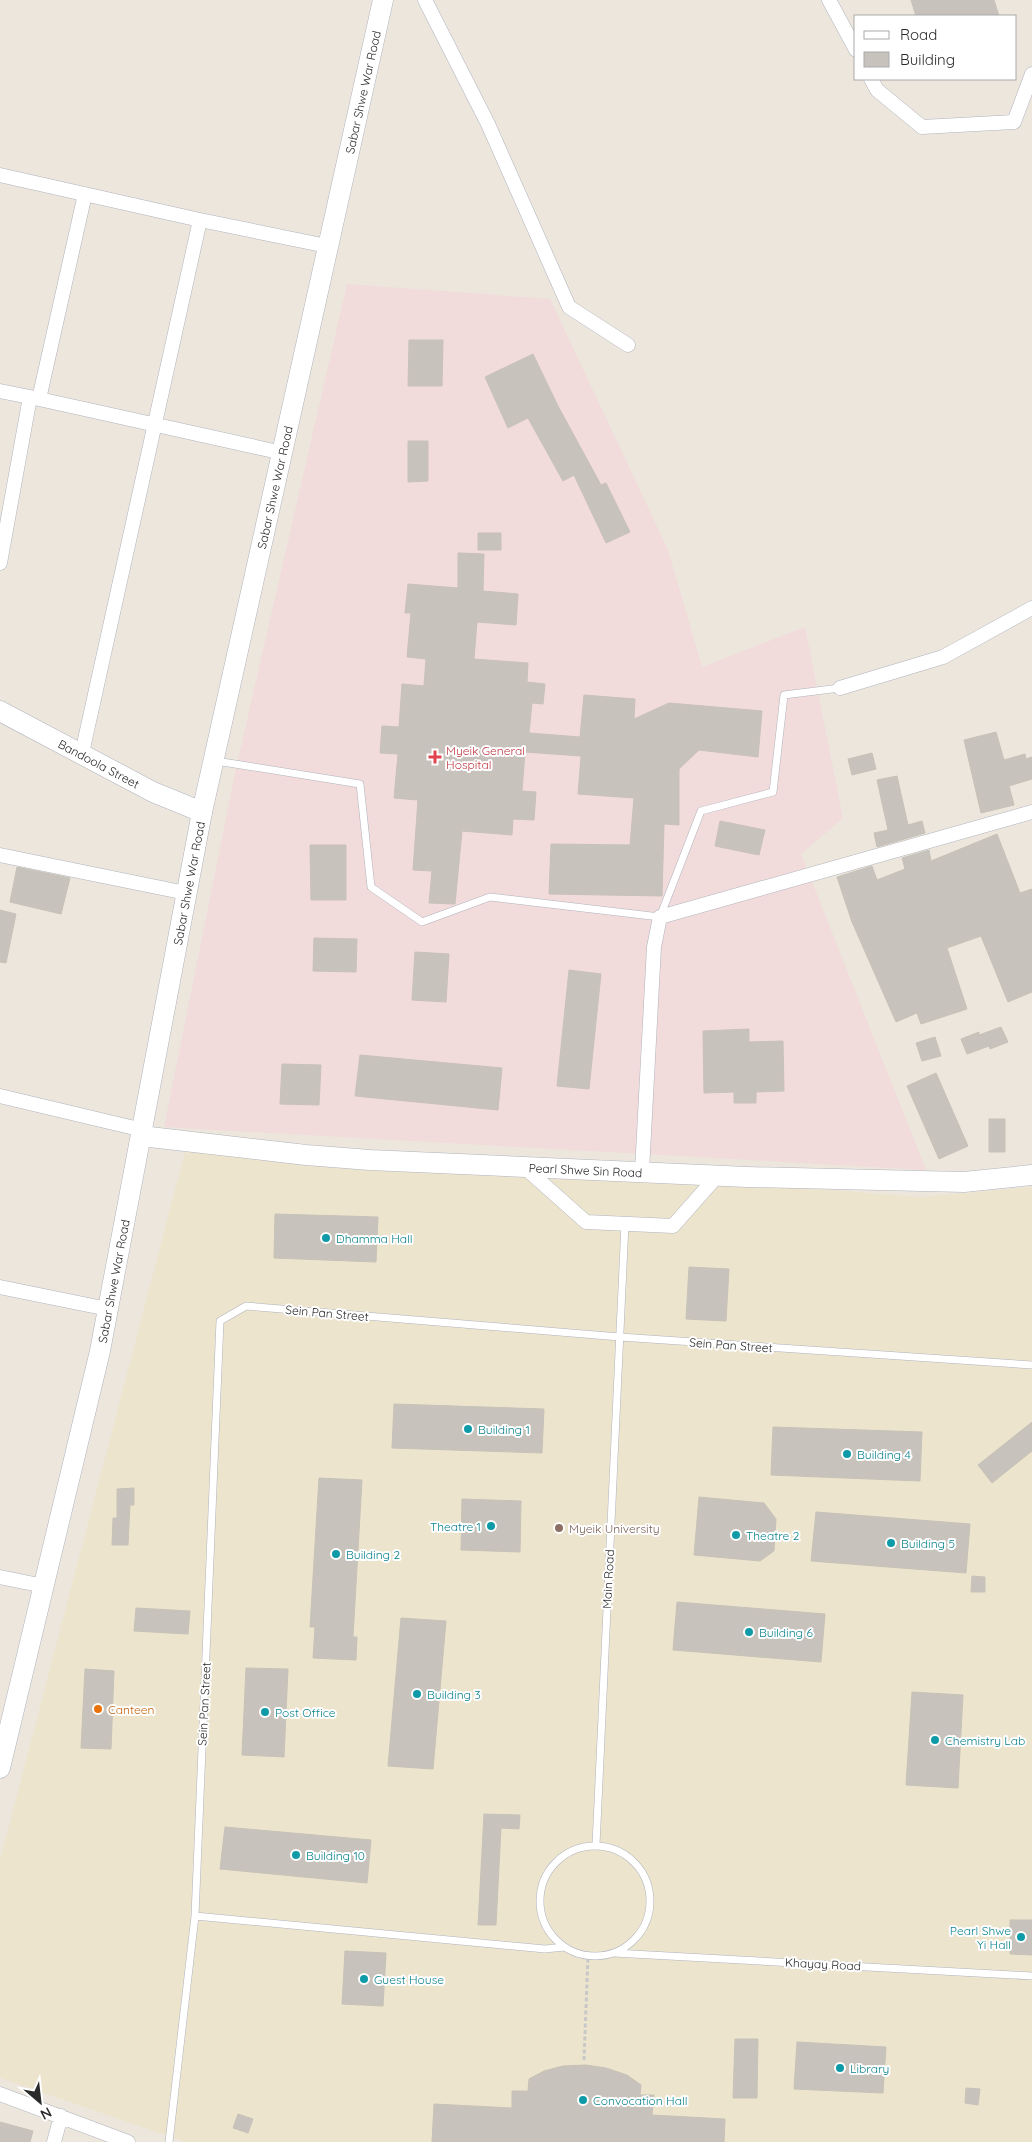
<svg xmlns="http://www.w3.org/2000/svg" width="1032" height="2142" font-family="Quicksand,sans-serif">
  <style>
    .education { fill: #ede4cd }
    .medical { fill: #f2dbdb }
    .building { fill: #c7c3bc; stroke: #c7c2b7 }
    .lines { fill: none; stroke-linecap: round; stroke-linejoin: round }
    .lane-casing { stroke: #b0b3bd; stroke-width: 8 }
    .street-casing { stroke: #b0b3bd; stroke-width: 15 }
    .secondary-casing { stroke: #b0b3bd; stroke-width: 21 }
    .path { stroke: #c8c8c8; stroke-width: 3; stroke-dasharray: 4 2.5; stroke-linecap: butt }
    .lane { stroke: #fff; stroke-width: 7 }
    .street { stroke: #fff; stroke-width: 14 }
    .secondary { stroke: #fff; stroke-width: 20 }
    .health-dot { fill: #e0444e; stroke: #fff; stroke-width: 2 }
    .culture-dot { fill: #0f9aa8; stroke: #fff; stroke-width: 2 }
    .education-dot { fill: #8d6e63; stroke: #fff; stroke-width: 2 }
    .food-dot { fill: #e8710a; stroke: #fff; stroke-width: 2 }
    .labels { text-anchor: middle; dominant-baseline: central; stroke-width: 4; stroke-linejoin: round; paint-order: stroke }
    .street-label { font-size: 12px; fill: #2a2a2a; stroke: #fff }
    .health-label { font-size: 12px; fill: #be3a42; stroke: #fff; text-anchor: start }
    .culture-label { font-size: 12px; fill: #0d838f; stroke: #fff; text-anchor: start }
    .education-label { font-size: 12px; fill: #785e54; stroke: #fff; text-anchor: start }
    .food-label { font-size: 12px; fill: #c56008; stroke: #fff; text-anchor: start }
  </style>
  <rect width="100%" height="100%" fill="#ece6dd"/>
  <path class="education" d="M188,1140l733,57 111,-10v955h-846l-186,-64v-218z"/>
  <path class="medical" d="M347,284l203,15 118,251 34,117 103,-40 38,191 -42,36 125,316 -762,-43 73,-363z"/>
  <path class="building" d="M911,0h83l5,16h-83z
    M409,340h34l-1,46h-34z
    M533,354l25,52 43,79 5,-2 24,49 -24,11 -32,-68 -11,6 -35,-63 -20,10 -23,-51z
    M408,441h20v40l-20,1z
    M478,533h23v17h-23z
    M458,553l26,1 -1,37 35,3 -2,31 -39,-3 -3,37 54,4 -1,19 18,2 -2,20 -11,-1 -3,30 51,4 4,-42 51,4 -1,20 35,-16 93,8 -4,46 -59,-7 -20,19v56l-15,-1 -2,72 -113,-2 2,-50 79,1 4,-47 -56,-4 3,-38 -56,-4 -3,39 14,1 -2,28 -21,-1 -1,16 -50,-4 -7,73 -26,-1 3,-32 -19,-1 5,-70 -24,-2 4,-44 -18,-1 2,-27 17,1 3,-43 22,2 2,-27 -19,-2 4,-44h-6l3,-29 50,4z
    M996,732l8,28 21,-6 1,5 6,-2v22l-23,7 5,19 -33,8 -17,-73z
    M872,753l4,16 -24,6 -4,-16z
    M897,776l11,49 14,-4 3,12 -48,14 -3,-14 14,-3 -11,-50z
    M720,821l45,9 -6,25 -44,-9z
    M997,834l23,59 12,-4v103l-24,10 -27,-66 -34,12 20,61 -46,15 -4,-11 -21,9 -44,-100 -15,-45 35,-11 5,14 28,-11 -3,-11 27,-8 2,11z
    M310,845h36v55h-35z
    M17,867l53,11 -9,36 -51,-12z
    M0,910l16,4 -10,49 -6,-1z
    M314,938l43,1 -1,33 -43,-1z
    M415,952l34,2 -3,48 -34,-2z
    M569,970l32,4 -12,115 -32,-3z
    M1001,1027l7,15 -18,7 -1,-3 -22,8 -6,-15 18,-7v3z
    M749,1029v13l34,-1 1,50 -28,1v11h-22v-11l-30,1 -1,-62z
    M935,1037l6,19 -19,5 -6,-18z
    M360,1055l142,13 -4,42 -143,-14z
    M282,1064l39,1 -2,40 -39,-1z
    M936,1073l32,73 -29,13 -32,-73z
    M989,1119h16v33h-16z
    M275,1214l103,3 -2,45 -102,-4z
    M689,1267l40,2 -3,52 -40,-2z
    M394,1404l150,5 -2,44 -150,-5z
    M1032,1422v29l-40,32 -14,-18z
    M773,1427l149,5 -2,49 -149,-6z
    M319,1478l43,2 -9,157h4l-1,23 -43,-2 2,-31h-5z
    M134,1488v17h-4l-2,40h-16l1,-27h4v-29z
    M699,1497l65,6 12,16 -2,32 -14,10 -66,-6z
    M462,1499l59,2 -1,51 -59,-2z
    M816,1512l154,12 -4,49 -155,-12z
    M972,1576l13,1v15h-14z
    M677,1602l148,12 -4,48 -148,-12z
    M136,1608l54,3 -2,23 -54,-3z
    M401,1618l45,3 -13,148 -45,-3z
    M246,1668l42,1 -4,88 -42,-2z
    M85,1669l29,2 -3,78 -30,-1z
    M912,1692l51,3 -5,93 -52,-3z
    M484,1814l36,1 -1,14 -18,-1 -5,97h-18z
    M225,1827l146,13 -4,43 -147,-14z
    M1010,1920h22v35l-22,-1z
    M345,1951l41,2 -3,53 -41,-2z
    M735,2039h23l-1,59h-24z
    M797,2042l89,5 -3,46 -89,-4z
    M586,2065l20,3 21,7 14,10 -1,10h14l-2,20 73,4 -1,23h-292l2,-38 78,4v-17h16l1,-12 15,-8 19,-5z
    M966,2088l14,1 -2,16 -13,-2z
    M238,2114l15,5 -5,14 -15,-5z
    M0,2122l33,9 -3,11h-30z"/>
  <g class="lines">
    <g class="lane-casing">
      <path id="lane" d="M216,761l144,23 11,103 51,35 68,-25 170,20 41,-106 72,-19 11,-97 56,-7
        M596,1845l29,-621
        M540 1901a55 55 0 1 1 110 0a55 55 0 1 1-110 0Z
        M195,1916l350,33 19,-2
        M614,1953l418,23
        M169,2142l26,-226 25,-595 26,-15 374,31 412,28"/>
    </g>
    <g class="street-casing">
      <path id="street" d="M425,0l63,124 81,183 59,38
        M829,0l27,50
        M871,79l6,11 45,37 92,-5 18,-48
        M0,175l200,45
        M0,391l30,6 -30,166
        M30,397l253,56
        M39,399l46,-205
        M840,688l103,-31 89,-49
        M82,753l118,-533 127,26
        M0,855l186,38
        M0,1096l143,34
        M523,1166l63,56 87,4 45,-51
        M642,1171l12,-224 6,-30 372,-105
        M0,1287l108,22
        M0,1577l44,9
        M0,2094l128,48
        M54,2142l7,-26"/>
    </g>
    <g class="secondary-casing">
      <g id="secondary">
        <path id="s1" d="M0,711l153,81 49,20"/>
        <path id="s2" d="M141,1136l165,19 64,5 377,17 217,5 68,-7"/>
        <path id="s3" d="M0,1768l100,-417 102,-539 181,-812"/>
      </g>
    </g>
    <path class="path" d="M584,2060l4,-104"/>
    <use href="#lane" class="lane"/>
    <use href="#street" class="street"/>
    <use href="#secondary" class="secondary"/>
  </g>
  <path class="health-dot" d="M432.5 749.5h5v5h5v5h-5v5h-5v-5h-5v-5h5z"/>
  <g class="culture-dot">
    <circle cx="326" cy="1238" r="5"/>
    <circle cx="468" cy="1429" r="5"/>
    <circle cx="847" cy="1454" r="5"/>
    <circle cx="491" cy="1526" r="5"/>
    <circle cx="736" cy="1535" r="5"/>
    <circle cx="891" cy="1543" r="5"/>
    <circle cx="336" cy="1554" r="5"/>
    <circle cx="749" cy="1632" r="5"/>
    <circle cx="417" cy="1694" r="5"/>
    <circle cx="265" cy="1712" r="5"/>
    <circle cx="935" cy="1740" r="5"/>
    <circle cx="296" cy="1855" r="5"/>
    <circle cx="1021" cy="1937" r="5"/>
    <circle cx="364" cy="1979" r="5"/>
    <circle cx="840" cy="2068" r="5"/>
    <circle cx="583" cy="2100" r="5"/>
  </g>
  <circle class="education-dot" cx="559" cy="1528" r="5"/>
  <circle class="food-dot" cx="98" cy="1709" r="5"/>
  <g class="labels">
    <g class="street-label">
      <text stroke="none"><textPath href="#s3" startOffset="1715">Sabar Shwe War Road</textPath></text>
      <text stroke="none"><textPath href="#s3" startOffset="1310">Sabar Shwe War Road</textPath></text>
      <text stroke="none"><textPath href="#s1" startOffset="112">Bandoola Street</textPath></text>
      <text stroke="none"><textPath href="#s3" startOffset="905">Sabar Shwe War Road</textPath></text>
      <text stroke="none"><textPath href="#s2" startOffset="446">Pearl Shwe Sin Road</textPath></text>
      <text stroke="none"><textPath href="#s3" startOffset="500">Sabar Shwe War Road</textPath></text>
      <text transform="translate(327 1313) rotate(5)">Sein Pan Street</text>
      <text transform="translate(731 1345) rotate(4)">Sein Pan Street</text>
      <text transform="translate(608 1579) rotate(-87)">Main Road</text>
      <text transform="translate(204 1704) rotate(-87)">Sein Pan Street</text>
      <text transform="translate(823 1964) rotate(3)">Khayay Road</text>
    </g>
    <g class="health-label">
      <text x="446" y="750">Myeik General<tspan x="446" dy="14">Hospital</tspan></text>
    </g>
    <g class="culture-label">
      <text x="336" y="1238">Dhamma Hall</text>
      <text x="478" y="1429">Building 1</text>
      <text x="857" y="1454">Building 4</text>
      <text x="481" y="1526" text-anchor="end">Theatre 1</text>
      <text x="746" y="1535">Theatre 2</text>
      <text x="901" y="1543">Building 5</text>
      <text x="346" y="1554">Building 2</text>
      <text x="759" y="1632">Building 6</text>
      <text x="427" y="1694">Building 3</text>
      <text x="275" y="1712">Post Office</text>
      <text x="945" y="1740">Chemistry Lab</text>
      <text x="306" y="1855">Building 10</text>
      <text x="1011" y="1930" text-anchor="end">Pearl Shwe<tspan x="1011" dy="14">Yi Hall</tspan></text>
      <text x="374" y="1979">Guest House</text>
      <text x="850" y="2068">Library</text>
      <text x="593" y="2100">Convocation Hall</text>
    </g>
    <g class="education-label">
      <text x="569" y="1528">Myeik University</text>
    </g>
    <g class="food-label">
      <text x="108" y="1709">Canteen</text>
    </g>
  </g>
  <rect x="854" y="15" width="162" height="65" fill="#ffffff" stroke="#aaaaaa"/>
  <rect x="864" y="31" width="25" height="8" fill="#ffffff" stroke="#aaaaaa"/>
  <text x="900" y="40" font-size="15" fill="#2a2a2a">Road</text>
  <rect x="864" y="52" width="25" height="15" fill="#c7c3bc" stroke="#aaaaaa"/>
  <text x="900" y="65" font-size="15" fill="#2a2a2a">Building</text>
  <g transform="translate(40 2102) rotate(152)" stroke="#ffffff" stroke-width="4" paint-order="stroke">
  <path d="M0-4L9 19L0 12L-9 19Z" fill="#2a2a2a"/>
  <text y="-8" font-size="14" font-weight="bold" text-anchor="middle" fill="#2a2a2a">N</text>
  </g>
</svg>
